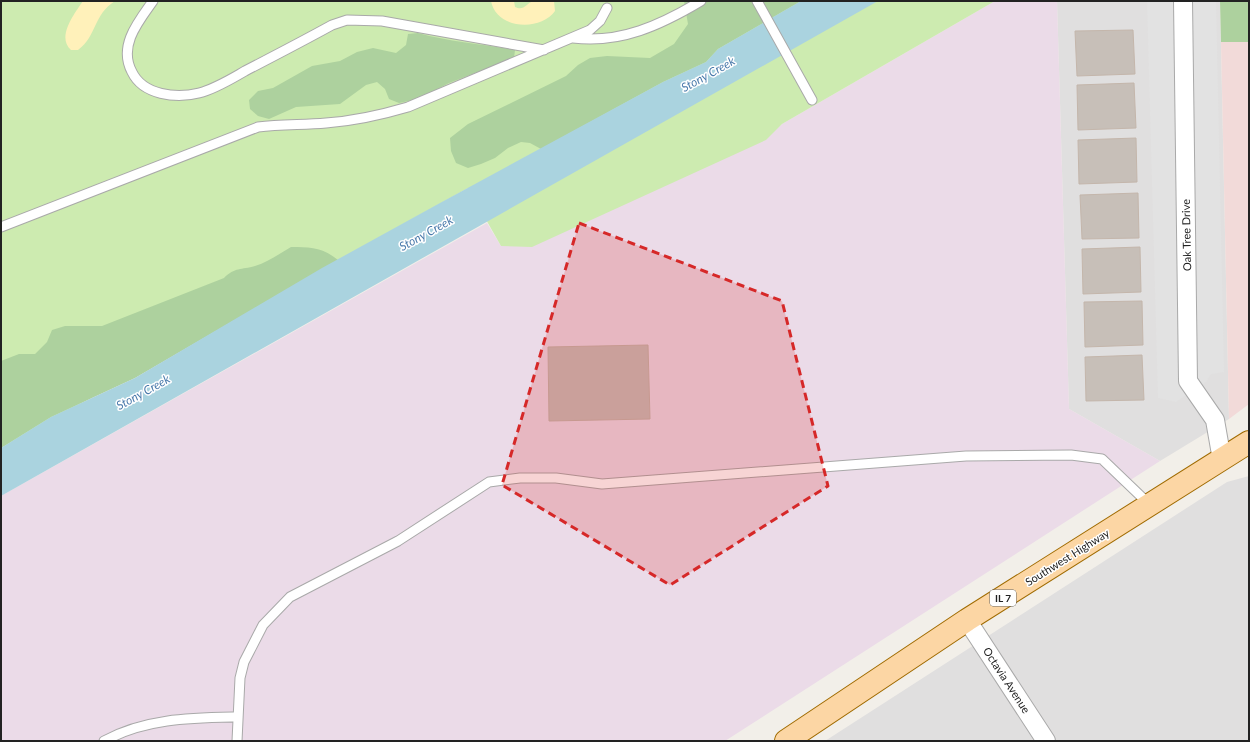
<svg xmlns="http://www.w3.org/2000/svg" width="1250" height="742" font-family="Lato,sans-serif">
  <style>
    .residential { fill: #e0dfdf }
    .commercial { fill: #f2dad9 }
    .industrial { fill: #ebdbe8 }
    .grass { fill: #cdebb0 }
    .forest { fill: #add19e }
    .sand { fill: #fff1ba }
    .parking { fill: #e2e2e2 }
    .water { fill: #aad3df }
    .building { fill: #c7bfb8; stroke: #c4b6ab }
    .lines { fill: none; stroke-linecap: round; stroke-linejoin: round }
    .lane-casing { stroke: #a9a9a9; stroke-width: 11 }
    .street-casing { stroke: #a9a9a9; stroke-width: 20 }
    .primary-casing { stroke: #a06b00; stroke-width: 24 }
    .lane { stroke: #fff; stroke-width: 9 }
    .street { stroke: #fff; stroke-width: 18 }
    .primary { stroke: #fcd6a4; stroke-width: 22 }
    .marked { fill: #d62828; fill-opacity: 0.2; stroke: #d62828; stroke-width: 3; stroke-dasharray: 8 5; stroke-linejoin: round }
    .labels { text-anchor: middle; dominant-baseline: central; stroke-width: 3; stroke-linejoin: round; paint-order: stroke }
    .shield { fill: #fff; stroke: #646464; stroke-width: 1 }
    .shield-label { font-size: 10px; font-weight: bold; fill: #222 }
    .street-label { font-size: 11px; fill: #222; stroke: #fff }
    .water-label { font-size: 12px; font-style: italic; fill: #4a7aab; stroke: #fff }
  </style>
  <rect width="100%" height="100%" fill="#f2efe9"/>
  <path class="residential" d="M1057,1h163l9,418 -69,42 -91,-52z
    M1249,476v265h-424l402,-259z"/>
  <path class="commercial" d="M1221,42h28v362l-20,15z"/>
  <path class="industrial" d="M995,1h62l12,408 91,52 -435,280h-724v-245l486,-273 14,23 275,-117 6,-5z"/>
  <path class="grass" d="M1,1h994l-213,123 -16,16 -234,107 -31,-1 -33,-58 -467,260z"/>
  <path class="forest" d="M684,1h117l-83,48 -12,13 -43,20 -122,67 -11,-6 -9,-1 -13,6 -13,10 -14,6 -13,4 -12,-5 -5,-12 -1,-13 18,-14 98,-48 12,-11 12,-7 17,-2 43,2 24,-14 14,-20z
    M1220,1h29v41h-28z
    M418,33c32,9 65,11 97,17l-1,8 -65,25 -31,16 -19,4 -10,-4 -4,-10 -8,-7 -11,3 -26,19 -44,3 -27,12 -11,-3 -8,-7 -1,-9 9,-9 15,-3 39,-22 28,-5 17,-9 16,-4 23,5 10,-8 2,-11z
    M291,247c19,0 31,0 47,13l-203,118 -84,39 -50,31v-87l18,-7h16l12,-12 5,-12 13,-4h37l122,-48c11,-11 17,-8 31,-12 13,-4 24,-12 36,-19z"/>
  <path class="sand" d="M83,1h32c-22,14 -18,35 -37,49h-7c-15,-13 4,-37 12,-49z
    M491,1h23l1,6c9,4 11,-3 18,-6 5,-1 15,0 21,0l1,10c-15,21 -59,18 -64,-10z"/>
  <path class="parking" d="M1147,1h69l8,371 -13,2 -5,8 -30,20 -18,-4z"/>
  <path class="water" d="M801,1h77l-877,495v-48l50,-31 84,-39 187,-110 118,-65 223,-121 43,-20 12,-13z"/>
  <path class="building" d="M1133,30l2,44 -58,2 -2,-45z
    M1134,83l2,45 -58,2 -1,-45z
    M1136,138l1,44 -58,2 -1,-44z
    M1138,193l1,45 -57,1 -2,-44z
    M1140,247l1,45 -58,2 -1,-45z
    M1142,301l1,44 -58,2 -1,-45z
    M648,345l2,74 -101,2 -1,-74z
    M1142,355l2,45 -58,1 -1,-44z"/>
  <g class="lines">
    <g class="lane-casing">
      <path id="lane" d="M153,1c-15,21 -35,45 -21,71 11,23 44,27 67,21 16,-4 32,-14 46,-22 29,-15 58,-30 87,-46l15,-5 35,1 162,29
        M757,1l55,99
        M573,38c47,6 88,-13 128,-37
        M1,227l257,-100c23,-3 45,-2 68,-4 28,-2 55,-8 82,-16l182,-77 10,-9 7,-13
        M104,741c42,-23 88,-23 134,-24
        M237,741l3,-63 4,-16 19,-37 27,-28 108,-56 91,-59 31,-4h36l46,6 364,-28 105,-1 31,4 48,46"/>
    </g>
    <g class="street-casing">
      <path id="street" d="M1183,1l5,380 27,39 7,40
        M967,620l79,121"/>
    </g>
    <g class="primary-casing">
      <path id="primary" d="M786,741l181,-121 282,-178"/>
    </g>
    <use href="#lane" class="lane"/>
    <use href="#street" class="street"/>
    <use href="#primary" class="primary"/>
  </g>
  <path class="marked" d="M579,223l203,78 46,185 -158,99 -168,-100z"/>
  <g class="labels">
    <rect class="shield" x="990" y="590" width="26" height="16" rx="3"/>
    <g class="shield-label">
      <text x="1003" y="598">IL 7</text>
    </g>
    <g class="street-label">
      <text transform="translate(1186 235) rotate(-91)">Oak Tree Drive</text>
      <text transform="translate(1067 557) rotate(-32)">Southwest Highway</text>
      <text transform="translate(1007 680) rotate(57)">Octavia Avenue</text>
    </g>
    <g class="water-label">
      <text transform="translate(708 74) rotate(-29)">Stony Creek</text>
      <text transform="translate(426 233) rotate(-29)">Stony Creek</text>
      <text transform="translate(143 392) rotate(-29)">Stony Creek</text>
    </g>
  </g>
  <rect width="1250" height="742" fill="none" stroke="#222222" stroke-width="4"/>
</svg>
